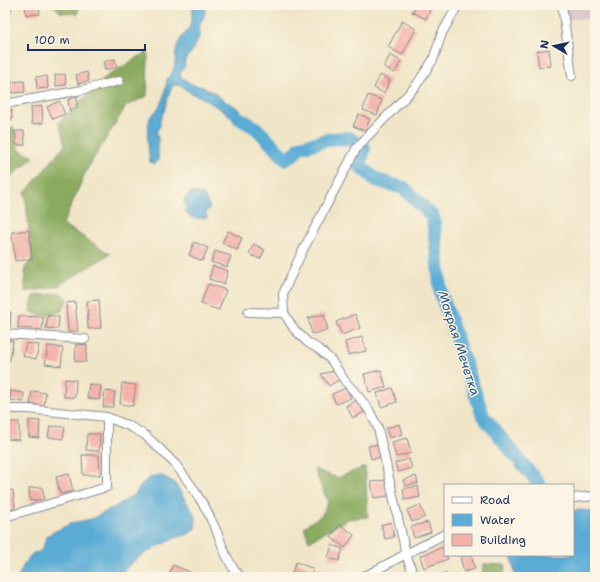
<svg xmlns="http://www.w3.org/2000/svg" width="600" height="582" font-family="'Shantell Sans',sans-serif">
  <style>
    .industrial { fill: #d2bec3 }
    .forest { fill: #8aaa5e; stroke: #526c5e }
    .water { fill: #5aacd5; stroke: #3a6e9a }
    .lines { fill: none; stroke-linecap: round; stroke-linejoin: round }
    .river { stroke: #5aacd5; stroke-width: 14 }
    .building { fill: #f3b1a9 }
    .minor-casing { stroke: #868a92; stroke-width: 10 }
    .minor { stroke: #fff; stroke-width: 8 }
    .labels { text-anchor: middle; dominant-baseline: central; stroke-width: 3; stroke-linejoin: round; paint-order: stroke }
    .water-label { font-size: 13px; font-style: italic; fill: #2e5482; stroke: #fcf5e5 }
  </style>
  <rect width="100%" height="100%" fill="#fcf5e5"/>
  <filter id="ink" filterUnits="userSpaceOnUse"><feTurbulence type="fractalNoise" baseFrequency=".025" numOctaves="2"/><feDisplacementMap in="SourceGraphic" scale="8" xChannelSelector="R" yChannelSelector="G"/><feConvolveMatrix kernelMatrix="1 2 1 2 8 2 1 2 1" color-interpolation-filters="sRGB"/></filter>
  <filter id="wash" filterUnits="userSpaceOnUse"><feTurbulence type="fractalNoise" baseFrequency=".012" numOctaves="4" result="noise"/><feDisplacementMap in="SourceGraphic" scale="16" xChannelSelector="R" yChannelSelector="G"/><feGaussianBlur stdDeviation="0.9" result="paint"/><feColorMatrix in="noise" values="0 0 0 0 0 0 0 0 0 0 0 0 0 0 0 0 0 1.4 0 .05"/><feComposite in="paint" operator="in"/></filter>
  <g filter="url(#wash)">
    <rect width="100%" height="100%" fill="#f0e5c7"/>
    <path class="industrial" d="M561,5h34v14h-32z"/>
    <path class="forest" d="M53,5h25v9l-18,-2z
      M148,51l-1,45 -21,10 -40,65 -23,53 47,30 -54,33 -31,5v-24l7,-9 -7,-66 40,-48 -6,-23 47,-45z
      M13,126l6,24 15,7 -27,23 -2,-5v-38z
      M60,293l8,5 -7,13 -18,6 -13,-6 4,-15z
      M365,467l3,50 -20,2 -39,22 -5,-14 18,-12 6,-13 -14,-33 23,9z
      M483,564l23,1 -3,10 -21,2z"/>
    <path class="water" d="M193,5h12v8l-2,6 -3,4 -1,14 -7,14 -8,11 1,4 -5,6v4l11,8 12,3 4,3 8,3 3,3 8,6 5,2 9,6 2,3 13,10 2,4 -4,3 -17,-9 -13,-11 -8,-4 -14,-9 -8,-3 -14,-9h-6l-3,6 -6,20 -4,9v6l-4,6 2,6v22l-3,4 -5,-2c-2,-16 -4,-28 0,-45 12,-9 16,-25 17,-39 11,-8 7,-21 10,-32 2,-6 7,-11 11,-16 4,-8 4,-16 5,-25z
      M190,193h7l7,2 6,13 -4,3 1,7c-8,1 -18,1 -22,-7l2,-4 -3,-5 1,-4z
      M160,475l14,7 16,25 6,11 -1,11c-2,1 -5,4 -7,5 -4,2 -8,2 -12,4 -17,7 -48,22 -56,39h-102l6,-12 9,-12 7,-1 4,-7 2,-9 26,-13 19,-4 24,-12 20,-13 8,-11 8,-6z
      M580,510l15,1v18l-2,7 2,6v35h-79l-5,-22h62v-44z"/>
    <g class="lines">
      <path class="river" d="M239,118l17,10 30,31 9,-6
        M300,147l31,-8 18,-1 15,10 -5,17 17,15 28,8 29,29 8,77 42,122 56,68"/>
    </g>
    <g id="blocks">
      <path class="building" d="M25,5h14l1,9 -14,1z
        M416,5h14l2,1 -6,13 -14,-7z
        M402,21l14,8 -14,26 -14,-8z
        M549,49l2,17 -12,1 -2,-16z
        M390,55l11,6 -6,12 -11,-6z
        M115,59l2,8 -12,3 -2,-8z
        M87,72l2,9 -11,3 -2,-9z
        M65,74l1,11 -10,1 -1,-11z
        M380,75l10,5 -6,13 -10,-5z
        M47,76l1,12 -11,1 -1,-12z
        M24,81l1,11 -13,1 -1,-11z
        M368,95l14,5 -5,15 -14,-5z
        M77,96v12l-7,3 -2,-11z
        M59,101l6,13 -12,5 -6,-12z
        M42,106l1,17 -11,1 -1,-17z
        M12,110v10h-7v-9z
        M359,114l11,5 -5,12 -12,-5z
        M15,131h9l1,14h-9z
        M29,230l3,29 -17,2 -3,-29z
        M228,231l14,7 -5,12 -15,-7z
        M194,242l14,6 -6,13 -13,-6z
        M254,244l11,6 -5,9 -11,-5z
        M215,251l16,5 -4,11 -16,-5z
        M213,266l15,5 -4,13 -15,-5z
        M208,284l18,6 -7,20 -18,-6z
        M99,300l2,28 -13,1 -1,-28z
        M75,302l3,29 -10,1 -2,-29z
        M5,312h6l-1,16h-5z
        M324,314l4,16 -16,4 -4,-16z
        M355,314l5,14 -18,7 -6,-13z
        M48,315l11,2 -1,12 -12,-1z
        M19,316l24,1 -1,13 -24,-2z
        M362,337l4,14 -18,4 -3,-13z
        M5,340l8,1 -3,19 -5,-1z
        M26,343l13,2 -3,14 -13,-3z
        M76,344l11,1 -1,17 -11,-1z
        M48,346l15,2 -2,18 -16,-2z
        M381,370l5,17 -17,5 -5,-18z
        M335,371l5,8 -11,7 -8,-12z
        M65,379l11,1 -1,17h-11z
        M122,383l14,2 -3,21 -13,-2z
        M89,384l12,2 -2,14 -12,-2z
        M346,388l5,10 -15,6 -4,-10z
        M392,388l5,14 -16,5 -4,-14z
        M5,389l4,1 -1,10h-3z
        M11,391l13,2 -1,9 -13,-2z
        M32,391l14,2 -2,13 -14,-2z
        M105,391l10,1 -2,15h-10z
        M357,400l7,12 -11,6 -7,-12z
        M29,420l11,1 -1,17 -10,-1z
        M7,422h12v18l-12,-1z
        M399,424l3,10 -13,4 -3,-10z
        M50,426l15,1 -2,12 -15,-2z
        M87,434h13l-1,17 -13,-1z
        M407,438l4,15 -15,4 -4,-15z
        M380,444l3,13 -12,2 -3,-13z
        M82,455h17l1,20h-17z
        M409,459l3,9 -14,4 -3,-9z
        M69,474l4,17 -13,3 -4,-17z
        M416,476l2,7 -13,3 -2,-6z
        M386,480l3,16 -15,2 -3,-16z
        M418,486l2,11 -15,3 -2,-11z
        M42,487l2,12 -14,2 -1,-13z
        M13,490l2,18 -10,2v-19z
        M420,505l5,12 -13,5 -5,-12z
        M391,522l3,15 -9,2 -4,-14z
        M428,522l3,10 -17,6 -3,-11z
        M340,524l14,11 -9,13 -14,-11z
        M332,545l11,4 -4,12 -11,-3z
        M443,547l2,8h1l2,4 -24,9 -4,-12z
        M469,555h2l4,14 -11,3 -4,-15z
        M296,562l18,7 -4,8h-20z
        M173,565l17,7 -2,5h-20z
        M446,573l1,4h-16z"/>
    </g>
  </g>
  <g filter="url(#ink)">
    <use href="#blocks" fill-opacity="0" stroke="#868a92" stroke-width="1"/>
    <g class="lines">
      <g class="minor-casing">
        <path id="minor" d="M562,5l10,71
          M5,15l3,-10
          M5,104l77,-14 37,-9
          M248,312l36,1
          M5,334l80,5
          M5,409h23l79,8 22,9 16,9 16,15 15,15 17,23 13,21 11,23 9,23 8,15 7,7
          M573,498l22,-2
          M5,517l102,-30v-70
          M361,577l8,-3 37,-20 39,-20
          M414,577l-8,-23 -28,-126 -9,-18 -10,-13 -14,-16 -14,-21 -11,-10 -13,-8 -13,-13 -10,-16 -1,-19 6,-14 13,-28 54,-103 7,-8 52,-54 18,-27 9,-27 16,-28"/>
      </g>
      <use href="#minor" class="minor"/>
    </g>
  </g>
  <g class="labels">
    <g class="water-label">
      <text transform="translate(459 343) rotate(72)">Мокрая Мечетка</text>
    </g>
  </g>
  <rect width="600" height="582" fill="none" stroke="#fcf5e5" stroke-width="20"/>
  <rect x="444" y="484" width="130" height="72" fill="#fcf5e5" stroke="#a2a6af"/>
  <rect x="452" y="497" width="20" height="6" fill="#ffffff" stroke="#a2a6af"/>
  <text x="480" y="504" font-size="12" fill="#1b2f5e">Road</text>
  <rect x="452" y="514" width="20" height="12" fill="#5aacd5" stroke="#a2a6af"/>
  <text x="480" y="524" font-size="12" fill="#1b2f5e">Water</text>
  <rect x="452" y="534" width="20" height="12" fill="#f3b1a9" stroke="#a2a6af"/>
  <text x="480" y="544" font-size="12" fill="#1b2f5e">Building</text>
  <g transform="translate(554 46) rotate(279)" stroke="#fcf5e5" stroke-width="3" paint-order="stroke">
  <path d="M0-3L7 15L0 10L-7 15Z" fill="#1b2f5e"/>
  <text y="-6" font-size="11" font-weight="bold" text-anchor="middle" fill="#1b2f5e">N</text>
  </g>
  <path d="M28 44v6h117v-6" fill="none" stroke="#1b2f5e" stroke-width="2"/>
  <text x="34" y="44" font-size="12" fill="#1b2f5e" stroke="#fcf5e5" stroke-width="3" paint-order="stroke">100 m</text>
</svg>
